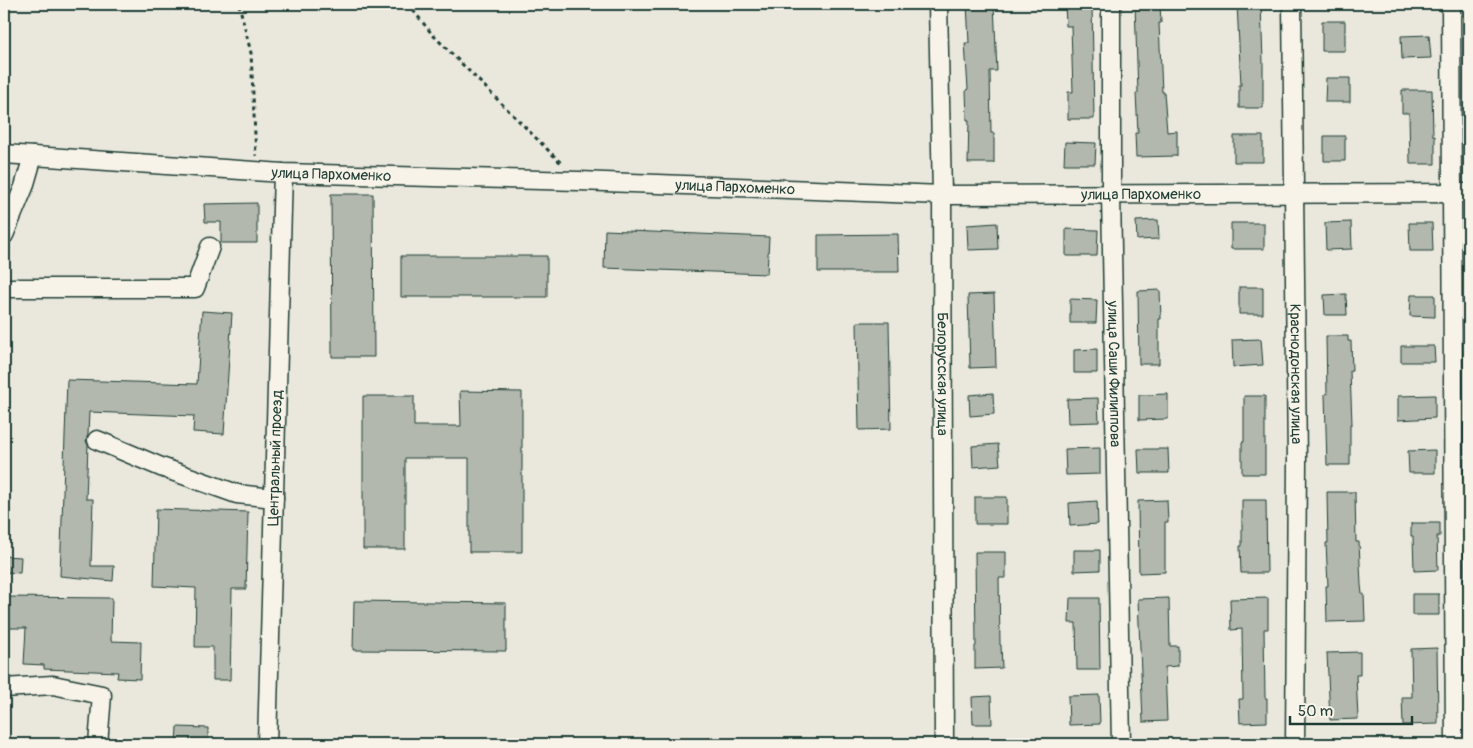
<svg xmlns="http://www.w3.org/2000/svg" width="1473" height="748" font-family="Pangolin,sans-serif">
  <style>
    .building { fill: #b2b8ae; stroke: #1f3d34 }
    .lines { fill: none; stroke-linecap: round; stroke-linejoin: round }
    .minor-casing { stroke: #1f3d34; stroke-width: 21 }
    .path { stroke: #1f3d34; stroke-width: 3; stroke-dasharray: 4 4; stroke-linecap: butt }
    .minor { stroke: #f7f3e8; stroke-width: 18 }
    .labels { text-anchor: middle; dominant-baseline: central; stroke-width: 4; stroke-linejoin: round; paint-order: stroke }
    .street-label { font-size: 15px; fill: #1f3d34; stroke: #f7f3e8 }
  </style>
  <rect width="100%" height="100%" fill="#eae8dd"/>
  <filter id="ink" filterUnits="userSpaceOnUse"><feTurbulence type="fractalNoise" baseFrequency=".02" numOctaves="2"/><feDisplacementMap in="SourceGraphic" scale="10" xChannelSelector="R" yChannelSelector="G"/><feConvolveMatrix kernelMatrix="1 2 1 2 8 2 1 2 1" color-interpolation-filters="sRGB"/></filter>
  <g filter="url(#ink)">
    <path class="building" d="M967,4h27l3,67h-7l1,62h3v30h-26l1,-43h-2l-1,-30 2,-1 -3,-46h4z
      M1065,4h27l2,115h-26v-27h5l-2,-66h-5z
      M1135,4h25l1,19h-2l3,69h2l3,40 10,-1v25l-41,1 -1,-24h3l-2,-40h2z
      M1237,4h24l2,58v46h-24v-23h2z
      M1322,21h23v30h-23z
      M1429,35l2,23 -29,1 -1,-23z
      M1326,78h24v24h-25z
      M1402,90h30l1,46h2v28h-25l-1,-51h-7z
      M1234,136h29v26h-29z
      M1324,136h21v25h-21z
      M1065,142l31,1 -1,21h-31z
      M331,194h42l1,163h-42z
      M257,203v40h-36v-21h-16l-1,-18z
      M1158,220l1,19 -22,1 -1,-19z
      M1351,222l1,27 -26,1 -1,-27z
      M997,223l1,26 -30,1 -1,-25z
      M1231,223h33v26h-33z
      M1409,223h23l1,28h-23z
      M1066,229l32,1 -1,26h-31z
      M605,230l164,7 -2,37 -163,-6z
      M898,234l1,38h-81v-37z
      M401,256h146v41h-146z
      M1239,287h24v27h-24z
      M1160,290l1,29h-2v45h-20l-1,-73z
      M994,294l2,73 -26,1 -2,-73z
      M1346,294l1,21h-22l-1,-20z
      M1411,295h24v22l-25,-1z
      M1070,299l27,1 -1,23h-26z
      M202,311l30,2 -8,121 -31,-2 1,-16 -105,-4 -1,22 -2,7 2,4 -2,54h7l-2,67h23l-1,15 -53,-5 7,-196 130,4z
      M857,322h32l2,107 -32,1z
      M1326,336h22v5h3l1,30h-2l2,53h-2v41h-23l-2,-71h2z
      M1261,339l2,26 -30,2 -1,-27z
      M1401,346h33l1,16h-34z
      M1097,349v24h-23v-23z
      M460,391l62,1v160h-53v-94h-64v91h-42v-153h51v30h47z
      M993,393l1,21 -24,2 -1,-21z
      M1168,394v25l-29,1v-25z
      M1435,395v23l-37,2v-24z
      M1244,396h21v78h-23v-32h2z
      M1098,398l1,24 -31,1 -1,-24z
      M998,444l2,21 -27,2 -1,-21z
      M1100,448v26l-34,1 -1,-26z
      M1138,449h30l1,24h-30z
      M1435,450v23h-26l-1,-22z
      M1327,492h28l1,50h3l2,43 1,9h2l1,27 -38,1 -1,-36h2l-2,-43h2z
      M975,497h32v27h-32z
      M1167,500l1,22h-3v50l-26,1 -1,-72z
      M1242,500h24l1,73h-26l-1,-27h2z
      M1097,501l1,23 -28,2 -1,-23z
      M156,509l92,3 -2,77h-14l-2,91h-17v-33h-18l1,-59 -42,-2z
      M1411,523h29v13h-3l1,34 -24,1 -1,-35h-2z
      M1074,550h26v20l-26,1z
      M975,552h31v26h-7l1,67h1l1,23 -27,1v-23h1z
      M4,556l17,1 -1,16 -16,-1z
      M1412,594h27v21h-27z
      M4,597l108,1 -1,43 30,1 -1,37 -23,-1 1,-6 -74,-3v-4l-20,-1 2,-36h-22z
      M1070,598h29l1,72h-23l-1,-47h-7z
      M1169,598l1,48h8v20l-13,1 2,54 -24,1 -5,-123z
      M1268,598v31h-4l1,69h2v24l-27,1 -1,-24h4l-1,-70 -11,1 -1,-31z
      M354,601l152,2v48l-153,-1z
      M1437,648l1,76 -35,1 -1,-28h10l-1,-48z
      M1360,652v23h-4l2,44 -28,1 -3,-67z
      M1099,695l1,29 -31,1 -1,-29z
      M991,696l1,28h-19l-1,-27z
      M177,727l31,1v16h-32z"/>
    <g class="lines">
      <g class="minor-casing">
        <g id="minor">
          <path id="s1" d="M938,4l4,191 2,549"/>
          <path id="s2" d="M1111,4v191l10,549"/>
          <path id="s3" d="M1292,4l5,458 -2,282"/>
          <path d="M1451,4l4,740"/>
          <path id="s4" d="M4,154l279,19 296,8 363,14 527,-2"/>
          <path d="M4,235l20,-48 9,-31"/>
          <path d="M4,288h191l15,-41"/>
          <path d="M97,440l64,27 76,27 37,4"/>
          <path d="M4,688l49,-3 49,10 -4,49"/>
          <path id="s5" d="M267,744l16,-571"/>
        </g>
      </g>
      <path class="path" d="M239,4l12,49 5,103
        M408,4l24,30 130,130"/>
      <use href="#minor" class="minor"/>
    </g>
  </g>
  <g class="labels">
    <g class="street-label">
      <text stroke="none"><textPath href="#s4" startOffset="328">улица Пархоменко</textPath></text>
      <text stroke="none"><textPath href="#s4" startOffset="732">улица Пархоменко</textPath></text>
      <text stroke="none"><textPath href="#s4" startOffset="1138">улица Пархоменко</textPath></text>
      <text stroke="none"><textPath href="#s1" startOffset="370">Белорусская улица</textPath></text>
      <text stroke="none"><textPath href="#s2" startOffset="370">улица Саши Филиппова</textPath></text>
      <text stroke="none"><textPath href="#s3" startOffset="370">Краснодонская улица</textPath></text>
      <text stroke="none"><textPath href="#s5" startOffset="286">Центральный проезд</textPath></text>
    </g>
  </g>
  <rect width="1473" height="748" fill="none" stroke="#f7f3e8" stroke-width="20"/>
  <rect x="10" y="10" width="1453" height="728" fill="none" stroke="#1f3d34" stroke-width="2" filter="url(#ink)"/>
  <path d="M1290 716v8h122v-8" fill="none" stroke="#1f3d34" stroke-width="2.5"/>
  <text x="1298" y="716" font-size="15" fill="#1f3d34" stroke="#f7f3e8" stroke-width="4" paint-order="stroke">50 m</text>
</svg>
